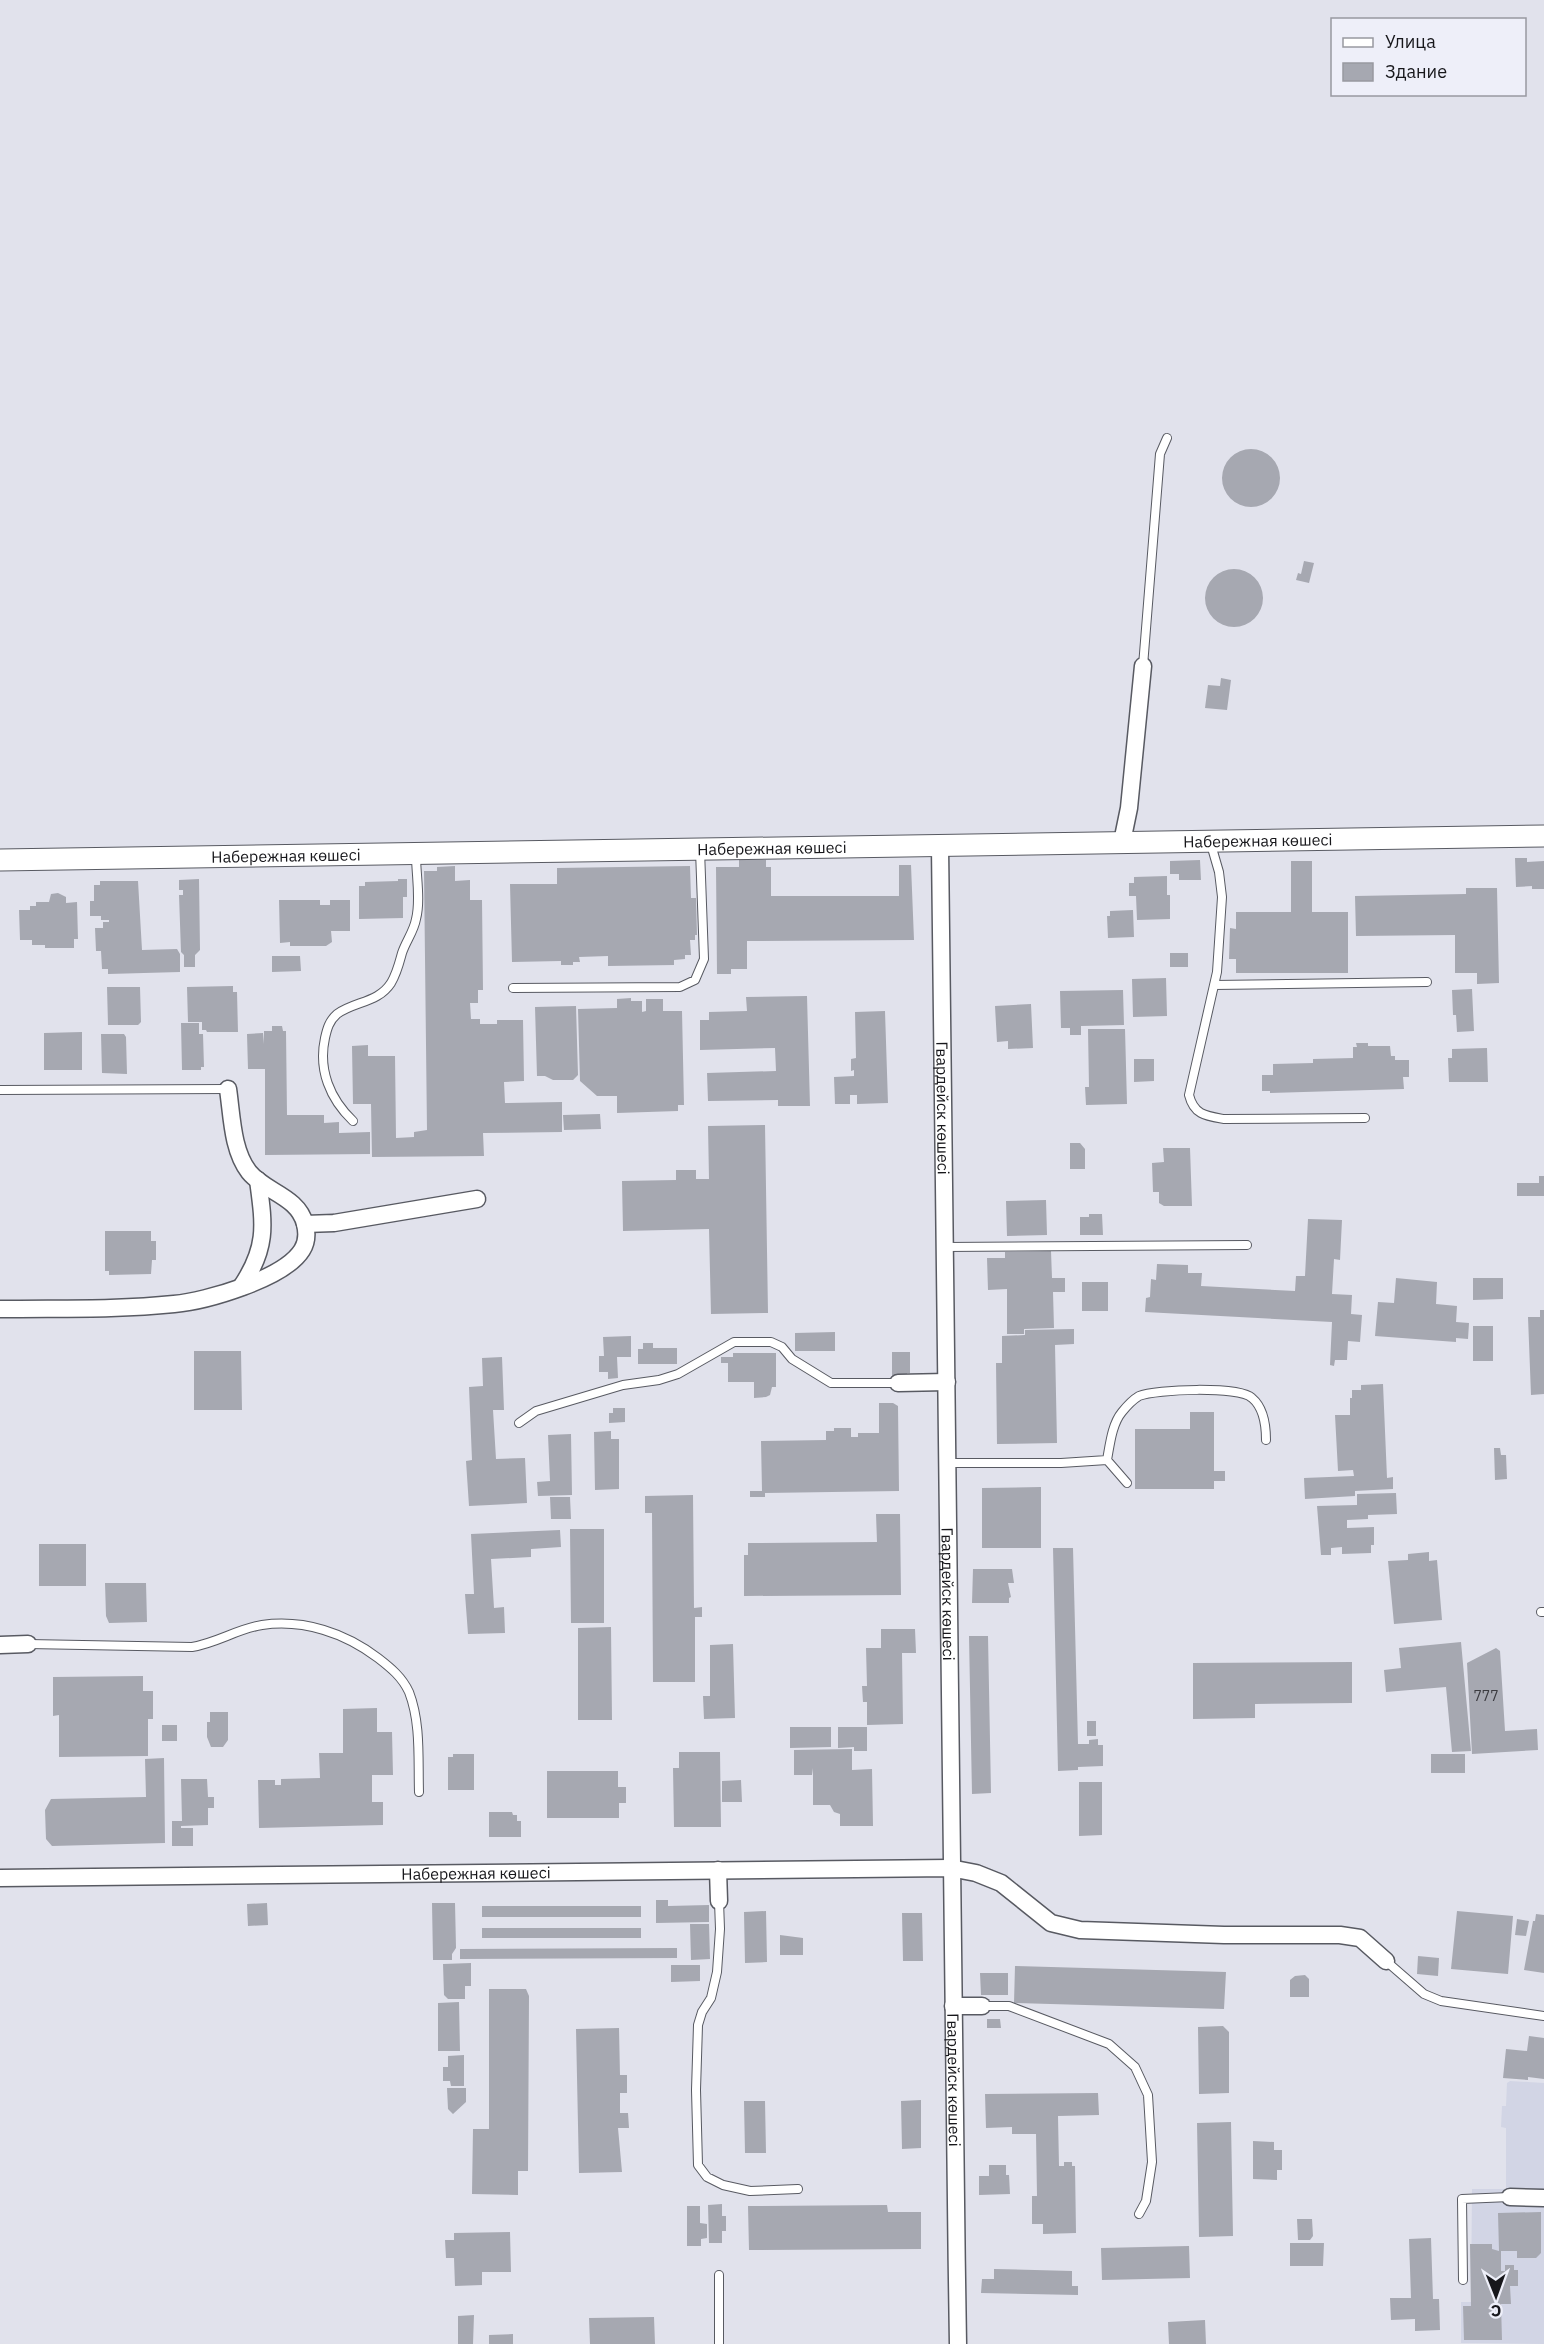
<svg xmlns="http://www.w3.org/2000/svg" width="1544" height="2344" font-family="'IBM Plex Sans',sans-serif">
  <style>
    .built { fill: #d2d5e5 }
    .building { fill: #a6a8b1 }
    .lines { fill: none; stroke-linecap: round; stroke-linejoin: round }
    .service-casing { stroke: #585a62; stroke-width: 10 }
    .minor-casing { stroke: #585a62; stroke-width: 19 }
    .tertiary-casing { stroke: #585a62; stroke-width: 23 }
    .service { stroke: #fff; stroke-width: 8 }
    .minor { stroke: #fff; stroke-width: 16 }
    .tertiary { stroke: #fff; stroke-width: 21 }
    .labels { text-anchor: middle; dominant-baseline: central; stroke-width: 4.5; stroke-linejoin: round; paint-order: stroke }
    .number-label { font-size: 14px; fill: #3b3b40 }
    .street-label { font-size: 16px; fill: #17171b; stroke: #eeeff9 }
  </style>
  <rect width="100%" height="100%" fill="#e1e2ec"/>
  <path class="built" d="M1510,2081l34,2v261l-83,-1v-41h10l1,-113h34v-61l-5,-1 1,-21h4l1,-23z"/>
  <path class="building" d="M1222 478a29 29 0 1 1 58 0a29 29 0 1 1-58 0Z
    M1304,561l10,2 -5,20 -13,-3 2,-7 3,1z
    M1205 598a29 29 0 1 1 58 0a29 29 0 1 1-58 0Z
    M1221,678l10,2 -4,30 -22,-2 3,-23 12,1z
    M1515,858h12v4l17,-1v28h-12v-3l-16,1z
    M739,860h27v7h5v29h128v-31h12l3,75 -167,1v28h-16v5h-14l-1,-107h23z
    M1200,860l1,20h-22v-6h-9v-13z
    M1291,861h21v51h36v61h-112v-14h-7l1,-31 6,1v-17h55z
    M455,866v15l15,-1v20h12l1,90h-5v13h-8l1,16h9v5h17v-4h26l1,61 -20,1 1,21 57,-1v30l-79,1 1,23 -112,1 -1,-53h-18l-1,-58 16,-1v11h27l1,82 18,-1v-5l13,-2 -3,-259h13v-4z
    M690,866l1,32h5l1,37h-2v5h-5l1,15h-6v4l-11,1v5l-66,1v-10l-29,1 1,5h-7v3h-12v-4l-49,1 -2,-78h47v-16z
    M1167,876v19h3v24l-33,1 -1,-24h-7v-13h5v-6z
    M199,879l1,71 -5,5v12h-11v-12l-3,-3 -2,-57h4v-5h-4v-10z
    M398,879h9v18h-4v21l-44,1v-33h6v-4l33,-1z
    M100,881h38l4,69 35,-1 3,5v18l-72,2v-5h-6l-1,-18h-5l-1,-23h8v-6h6v-2h-8v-4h-11v-15h4v-16h6z
    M1466,888h31l2,95 -22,1v-11h-22v-38l-99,1 -1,-40 111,-2z
    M58,893l8,4v6l11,-1 1,37h-4v9h-29v-3h-13v-5h-12l-1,-30h11v-4h6v-4h13l2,-8z
    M279,900h41v5h10v-5h20v31h-19l1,11 -6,4h-36v-4l-10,1z
    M1133,910l1,27 -26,1 -1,-22h3v-5z
    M1170,953h18v14h-18z
    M272,956h28l1,15 -29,1z
    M1166,978l1,38 -34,1 -1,-38z
    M233,986v6h4l1,40h-31l-1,-2h-4v-8h-14l-1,-35z
    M107,987h33l1,35 -3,3h-30z
    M1472,989l2,42 -17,1 -1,-17h-3l-1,-25z
    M1123,990l1,35 -43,1v9h-11v-7h-9l-1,-37z
    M807,996l3,110h-32v-6l-70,1 -1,-28 69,-2 -1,-23 -75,2v-30h9v-8l38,-1 -1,-14z
    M631,998v3h11v11l4,-1v-12h17v12h19l2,94h-6v6l-61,2v-17h-20l-17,-15 -2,-72 39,-1v-9z
    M1031,1004l2,44 -25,1v-8l-11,1 -2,-36z
    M576,1006l2,69 -5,5h-20l-8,-4h-8l-2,-69z
    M885,1011l3,92 -31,1v-9h-7v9h-15l-1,-27 20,-1v-6l-3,1v-12l5,-1 -1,-46z
    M181,1023h18v11h4l1,33h-3v3h-19z
    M272,1026h10l1,5h3l1,84h37v8l15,-1v11l31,-1v22l-105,1v-86h-17l-1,-35 16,-1 1,11v-13h8z
    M1088,1029h37l2,75 -41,1 -1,-18h4z
    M82,1032v38h-38v-37z
    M101,1034h23l2,3 1,37 -25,-1z
    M1356,1043h12v3h22l1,10h4v4h14v17h-6l1,12 -134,4v-2h-8v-16h11v-11l40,-1v-4l40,-1v-11h4z
    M1487,1048l1,34h-39l-1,-24h4v-9z
    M1134,1059h20v22l-20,1z
    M600,1114l1,15 -37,1 -1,-15z
    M765,1125l3,188 -57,1 -2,-85 -86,2 -1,-50 54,-1v-10h20v9h13l-1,-53z
    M1070,1143h10l5,6v20h-15z
    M1163,1148h27l2,58h-28l-5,-3v-11h-6l-1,-29 12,-1z
    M1539,1176h5v20h-27v-13h22z
    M1046,1200l1,35 -40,1 -1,-35z
    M1089,1214h13l1,21h-23v-18h9z
    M1308,1219l34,1 -2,40 -6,-1 -2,35 20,1 -1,19 11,1 -2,27 -12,-1 -1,19h-12l-1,6 -4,-1 2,-43 -187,-10 1,-14 4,-1 1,-18 5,1 1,-16 31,1v8h14l-1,13 94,5 1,-15h9z
    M105,1231h46v10h5v19h-4l-1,14 -42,1v-4h-4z
    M1051,1251l1,27h13v14h-12l1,36 -30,1v5h-17v-45l-19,1 -1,-32h18v-6z
    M1396,1278l41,4 -1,22 21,2 -1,16 13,1 -1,16 -12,-1v4l-81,-6 3,-34 16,1z
    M1473,1278h30v21l-30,1z
    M1082,1282h26v29h-26z
    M1540,1310h4v84l-13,1 -3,-78h12z
    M1473,1326h20v35h-20z
    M1074,1329v15l-19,1 2,98 -60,1 -1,-81h6v-27l23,-1v-5z
    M835,1332v19h-40v-18z
    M631,1336v21h-14l1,21 -10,1v-7h-9v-16h5l-1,-19z
    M643,1343h10v5h24v16h-39v-15h5z
    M194,1351h47l1,59h-48z
    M892,1352h18v21h-3v4h-15z
    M733,1353h43v34h-4l-2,8 -4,2 -12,1v-16h-26v-19h-7v-6h12z
    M502,1357l2,53h-11l3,49 29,-1 2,45 -58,3 -3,-45 6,-1 -3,-73 14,-1 -1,-28z
    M1383,1384l4,94 6,-1v12l-38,2v5l-50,3 -1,-21 50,-2 -1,-6 -15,1 -3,-56h15v-17h2v-8h9v-5z
    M879,1403h14l5,3 1,85 -134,2v4h-15v-6h12l-1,-50 65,-1v-9h8v-3h17v9h7v-4h21z
    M613,1408h12v14l-16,1v-10h4z
    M1190,1412h24v59h11v10h-11v8h-79v-60h55z
    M611,1431v8h8v50l-24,1 -1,-58z
    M571,1434l1,61 -34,1 -1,-14 13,-1 -2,-46z
    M1494,1448h6l1,7h5l1,24 -12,1z
    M1041,1487v61h-59v-60z
    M1396,1493l1,21 -29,1v4l-21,1v8l27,-1v18h-3v8l-29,1v-7l-11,1v7h-10l-4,-49 40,-1v-11z
    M693,1495l1,113 8,-1v10h-7v65h-42l-1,-169h-7v-17z
    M550,1497h20l1,22h-20z
    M876,1514h24l1,81 -157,1v-41h4v-12l129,-1z
    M570,1529h34v94h-33z
    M560,1530l1,17 -30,2v8l-40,2 3,49 10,-1 1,26 -37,1 -3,-40h9l-3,-60z
    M39,1544h47v42h-47z
    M1053,1548h20l5,196h11v-4l9,-1v6h5v21l-25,1v3l-20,1z
    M1429,1552v9l8,-1 5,60 -48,4 -6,-63 20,-1v-6z
    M973,1569h39l2,14h-6l3,14 -2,1v5h-37z
    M105,1583h41l1,39 -38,1 -3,-7z
    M611,1627l1,93h-34v-92z
    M881,1629h34l1,24h-14l1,71 -36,1v-23h-4l-1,-16h5l-1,-38h15z
    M969,1636h19l3,157 -19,1z
    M1461,1642l10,109 -19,1 -6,-65 -60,5 -2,-22 17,-2 -2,-20z
    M733,1644l2,74 -31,1 -1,-23h7v-51z
    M1496,1648l4,3 5,80 32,-2 1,21 -66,4 -5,-91z
    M1352,1662v41l-97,1v14l-62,1v-56z
    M143,1676v15h10v28h-5v37l-89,1v-42l-6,1v-39z
    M377,1708v24h15l1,43h-21v27h11v23l-124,3 -1,-48h17v5h6v-6l39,-1 -1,-25h24v-44z
    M210,1712h18v28l-5,7h-12l-4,-10v-15h3z
    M1087,1721h9v15h-9z
    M162,1725h15v16h-15z
    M790,1727h41v20l-41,1z
    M838,1727h29v24h-13v-4l-16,1z
    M852,1749v21l20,-1 1,57h-33v-12l-6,-2 -4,-7h-17v-37l-1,7h-18v-25z
    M679,1752h41l1,75h-47l-1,-59h6z
    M453,1754h21v36h-26v-33h5z
    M1431,1754h34v19h-34z
    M164,1758l1,85 -113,3 -6,-7 -1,-29 6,-11 95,-2 -1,-38z
    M547,1771h71v16h8v16h-7v15h-72z
    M181,1779h26l1,18h6v11h-6v17l-27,1v2h12v18h-21v-25h10z
    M741,1780l1,22h-20v-21z
    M1079,1782h23v53l-23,1z
    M489,1812h23l1,3h4v6h4v16h-32z
    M656,1900h12v6l41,-1v17l-53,1z
    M267,1903l1,22 -20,1 -1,-22z
    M432,1903h23l1,45 -4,6v6h-19z
    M482,1906h159v11h-159z
    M766,1911l1,51 -22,1 -1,-51z
    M1457,1911l56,5 -5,58 -57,-5z
    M902,1913h20l1,48h-20z
    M1536,1914l8,1v58l-20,-3 9,-49h2z
    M1517,1919l12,2 -3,15 -11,-1z
    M690,1924h19l1,35 -19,1z
    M482,1928h159v10h-159z
    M780,1935l23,3v17h-23z
    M677,1948v10l-217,1v-10z
    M1418,1956l21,2 -1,18 -21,-2z
    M471,1963v23h-6v13h-17l-4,-4 -1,-31z
    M671,1965h29v16l-29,1z
    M1015,1966l211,6 -2,37 -210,-6z
    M980,1973h28v22h-27z
    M1305,1975l4,4v18h-19v-17l5,-4z
    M489,1989h37l3,7 -1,175h-10v24l-46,-1 1,-65h16z
    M459,2002l1,49h-22v-48z
    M987,2019h13l1,9h-14z
    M1223,2026l6,6v61l-30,1 -1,-67z
    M619,2028l1,47h7v18h-7v20h8l1,15h-11l4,44 -43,1 -3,-144z
    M1529,2036l15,2v41l-16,-2v3l-25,-2 3,-29 21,2z
    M464,2055v31h-13l-1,-5h-7v-14h5v-11z
    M447,2088h19v14l-13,12 -5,-5z
    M1098,2093l1,22 -41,1 1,50h5v-4h8v4h3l1,67 -33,1v-10h-11v-28h5l-1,-62h-24v-7l-26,1 -1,-34z
    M921,2100v48l-19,1 -1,-48z
    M744,2101h21l1,52h-21z
    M1231,2122l2,114 -34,1 -2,-114z
    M1253,2141l21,1v8h8v20h-5v10l-24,-1z
    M989,2165h17v10h3l1,19 -31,1v-19h10z
    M722,2204v12h4v15h-4v12h-13l-1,-38z
    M887,2205l1,7h33v37l-172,1 -1,-44z
    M687,2206h13v17l7,1v14l-6,1v7h-14z
    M1541,2212v41l-5,5h-19v-7h-16v20h4v-6h9v5h4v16h-8l1,18h-10l1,36h-38l-1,-34h8l-1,-62h22v5l7,2 -1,-38z
    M1297,2219h15l1,17 -3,4h-12z
    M510,2232l1,40h-29v13l-27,1 -1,-28h-8l-1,-18h9v-7z
    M1431,2238l2,61h6l1,31 -25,1v-12l-24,1 -1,-22h21l-2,-59z
    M1290,2243h34l-1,23h-33z
    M1189,2246l1,32 -88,2 -1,-32z
    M994,2269l78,2v15h6v9l-97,-2 1,-14h12z
    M474,2315l-1,29h-15v-28z
    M654,2317l1,27h-65l-1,-26z
    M1205,2320l1,24h-37l-1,-22z
    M513,2334v10h-24v-9z"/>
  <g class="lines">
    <g class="service-casing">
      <path id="service" d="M1143,666l17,-212 7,-16
        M1210,841l9,31 3,25 -5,75 -28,123c5,20 17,21 35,24l141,-1
        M1214,985l213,-3
        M513,988l167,-1 15,-7 9,-21 -4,-109
        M0,1090l228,-1
        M353,1121c-23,-22 -35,-51 -28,-83 2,-9 4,-17 12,-24 18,-13 41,-11 54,-31 6,-10 8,-19 11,-30 4,-12 12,-22 14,-34 5,-19 0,-44 0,-64
        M945,1247l302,-2
        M519,1423l17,-12 87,-26 36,-5 19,-6 56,-32h37l11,5 10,12 39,24h67
        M949,1463h112l46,-3
        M1127,1483l-20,-23c3,-16 5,-36 15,-48 4,-5 12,-13 17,-16 17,-7 100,-10 113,2 12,10 14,27 14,42
        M1541,1612h3
        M28,1644l164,3c25,-4 45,-18 70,-22 42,-6 83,8 116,33 13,10 24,19 31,34 12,31 9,67 10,100
        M719,1901l1,28 -3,43 -6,26 -9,14 -4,13 -2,65 2,75 9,12 16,8 27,6 48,-2
        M1386,1961l38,33 17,7 103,15
        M982,2006h27l100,38 26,23 13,28 4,67 -6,39 -7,13
        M719,2275v69
        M1463,2280l-1,-81 48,-2"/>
    </g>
    <g class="minor-casing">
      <g id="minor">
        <path d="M1122,842l7,-34 14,-142"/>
        <path id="s1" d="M940,846c6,500 10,999 18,1498"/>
        <path d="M305,1224l29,-1 143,-24"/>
        <path d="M241,1287c27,-40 23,-62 17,-107"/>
        <path d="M0,1309c58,-1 116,1 174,-5 32,-3 110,-25 128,-54 5,-8 5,-18 3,-26 -7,-28 -40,-32 -56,-52 -17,-22 -17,-56 -21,-83"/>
        <path d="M898,1383l49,-1"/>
        <path d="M0,1645l28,-1"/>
        <path d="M718,1870l1,31"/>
        <path id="s2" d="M0,1878l950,-10 26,5 25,10 50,40 29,7 144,5h116l20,3 26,23"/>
        <path d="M953,2006h29"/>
        <path d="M1510,2197l34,1"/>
      </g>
    </g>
    <g class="tertiary-casing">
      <g id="tertiary">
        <path id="s3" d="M0,860l1544,-24"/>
      </g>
    </g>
    <use href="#service" class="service"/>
    <use href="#minor" class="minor"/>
    <use href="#tertiary" class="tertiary"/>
  </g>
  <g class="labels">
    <g class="number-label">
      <text x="1486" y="1696">777</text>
    </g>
    <g class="street-label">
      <text stroke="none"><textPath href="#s3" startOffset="1258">Набережная көшесі</textPath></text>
      <text stroke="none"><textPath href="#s3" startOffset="772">Набережная көшесі</textPath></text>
      <text stroke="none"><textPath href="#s3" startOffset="286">Набережная көшесі</textPath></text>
      <text stroke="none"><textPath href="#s1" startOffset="262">Гвардейск көшесі</textPath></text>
      <text stroke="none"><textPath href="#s1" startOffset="748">Гвардейск көшесі</textPath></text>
      <text stroke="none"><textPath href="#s2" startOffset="476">Набережная көшесі</textPath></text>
      <text stroke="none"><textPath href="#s1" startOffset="1234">Гвардейск көшесі</textPath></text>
    </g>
  </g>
  <rect x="1331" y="18" width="195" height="78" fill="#eeeff9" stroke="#9899a0" stroke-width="1.5"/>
  <rect x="1343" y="38" width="30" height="9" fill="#ffffff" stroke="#9899a0" stroke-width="1.5"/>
  <text x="1385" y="48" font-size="18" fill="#17171b">Улица</text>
  <rect x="1343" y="63" width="30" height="18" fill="#a6a8b1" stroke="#9899a0" stroke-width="1.5"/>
  <text x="1385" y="78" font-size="18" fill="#17171b">Здание</text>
  <g transform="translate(1496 2296) rotate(179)" stroke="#eeeff9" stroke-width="4.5" paint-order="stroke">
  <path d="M0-4.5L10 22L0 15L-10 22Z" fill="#17171b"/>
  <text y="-9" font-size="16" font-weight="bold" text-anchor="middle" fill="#17171b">С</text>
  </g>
</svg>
